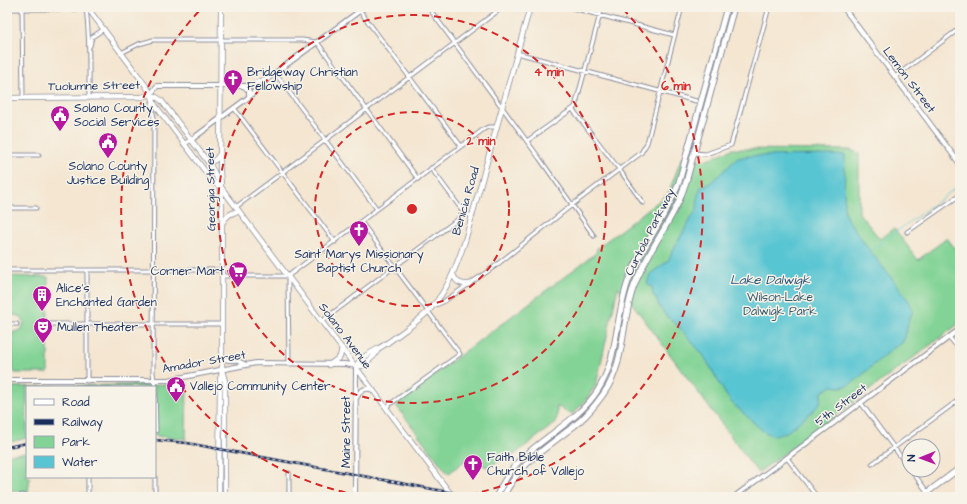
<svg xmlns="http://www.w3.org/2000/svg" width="967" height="504" font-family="'Architects Daughter',sans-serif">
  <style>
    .green { fill: #82d395; stroke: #4e817a }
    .water { fill: #59c5d2; stroke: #3a7a98 }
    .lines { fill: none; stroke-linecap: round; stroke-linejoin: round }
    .stream { stroke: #59c5d2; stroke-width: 1 }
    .minor-casing { stroke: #888a98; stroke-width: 5 }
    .tertiary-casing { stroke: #888a98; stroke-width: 6 }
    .secondary-casing { stroke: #888a98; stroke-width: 6 }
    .primary-casing { stroke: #888a98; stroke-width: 7 }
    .minor { stroke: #fff; stroke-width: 3 }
    .tertiary { stroke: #fff; stroke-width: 4 }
    .secondary { stroke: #fff; stroke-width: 4.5 }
    .primary { stroke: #fff; stroke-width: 5 }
    .rail-casing { stroke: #1b2f5e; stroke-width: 2.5 }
    .rail { stroke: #f7f3e8; stroke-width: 1; stroke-dasharray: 3; stroke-linecap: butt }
    .ring { fill: none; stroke: #d62828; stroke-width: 2; stroke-dasharray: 7 5 }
    .labels { text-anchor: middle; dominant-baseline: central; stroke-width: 3; stroke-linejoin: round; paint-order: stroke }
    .poi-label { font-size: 12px; fill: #1b2f5e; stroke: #f7f3e8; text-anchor: start }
    .street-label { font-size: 12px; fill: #1b2f5e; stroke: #f7f3e8 }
    .park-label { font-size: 12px; fill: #35586c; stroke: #f7f3e8 }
    .water-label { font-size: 13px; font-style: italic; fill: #2a547b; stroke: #f7f3e8 }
    .centre { fill: #d62828; stroke: #f7f3e8; stroke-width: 2 }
    .ring-label { font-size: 12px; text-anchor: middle; font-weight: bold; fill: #d62828; stroke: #f7f3e8; stroke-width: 3; stroke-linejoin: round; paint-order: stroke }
  </style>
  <rect width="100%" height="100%" fill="#f7f3e8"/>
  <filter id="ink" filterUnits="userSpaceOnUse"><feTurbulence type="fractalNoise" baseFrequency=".025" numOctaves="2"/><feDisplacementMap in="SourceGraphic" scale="8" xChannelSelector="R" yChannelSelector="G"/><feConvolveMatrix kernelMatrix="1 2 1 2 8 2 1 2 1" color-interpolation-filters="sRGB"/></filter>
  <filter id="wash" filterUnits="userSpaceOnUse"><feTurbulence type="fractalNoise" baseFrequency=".012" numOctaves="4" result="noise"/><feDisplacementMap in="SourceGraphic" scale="16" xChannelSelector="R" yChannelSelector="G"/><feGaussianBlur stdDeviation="0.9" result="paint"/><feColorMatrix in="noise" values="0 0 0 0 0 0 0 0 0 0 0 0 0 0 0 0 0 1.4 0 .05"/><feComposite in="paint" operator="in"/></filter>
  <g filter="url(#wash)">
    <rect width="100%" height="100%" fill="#f4e6d1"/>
    <path class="green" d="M732,149l118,1 9,3v60l21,26 14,-11 24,32 29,-22 13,17v68l-202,150 -124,-167 -16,-19 -22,98 -10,15 -12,13h-6l-11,-7v12l-3,6 -39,30 -28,13 -19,-9 -20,16 -53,-70 201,-151 1,-5 71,-54 14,-37c24,7 28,1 50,-8z
      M7,276l41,1v96h-33l-2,-3 -1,-37 2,-1 7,-2 3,-7 -3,-6 -6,-2 -8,2z
      M187,384l-1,55 -31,-3v-49h-128v51l-20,5v-56z
      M27,452v25h3l-2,15 -15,-1 -6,-2v-34z"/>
    <path class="water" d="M845,155l-1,52 2,10 24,34 32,40 8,12 3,8 -4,8 -4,18 -3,6 -10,6 -38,33c-8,5 -13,6 -22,4l-10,6 -2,11 -6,7 -27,22 -13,4 -11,-5 -32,-29 -5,-7 -22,-39 -25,-29 -14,-12 -5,-7 -4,-10 -3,-3 -1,-8 -5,-3 3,-10 18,-13 7,-15 22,-37 1,-14 3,-8 9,-4 28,-25 10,-2z"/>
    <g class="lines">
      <path class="stream" d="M870,251l90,-66"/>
    </g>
  </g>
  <g filter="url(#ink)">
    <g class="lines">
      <g class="minor-casing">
        <path id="minor" d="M22,7l1,91
          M428,7l112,152 54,77
          M569,7l105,28
          M86,8c4,30 3,59 3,90
          M7,9h69l6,-2
          M360,11l101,135
          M90,46l2,-9 12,-8
          M121,53l18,-9 14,-4h149l15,2 101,137
          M517,53l179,48
          M275,73l102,136
          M895,77l65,-49
          M152,103l2,19 -1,251 2,14 1,44
          M234,108l101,134
          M573,110l46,59 24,34
          M527,141l48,-34 27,-100
          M694,153l12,1 25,-9 38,-138
          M7,155h32
          M431,168l34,46 8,2
          M236,207l267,-200
          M7,208h29
          M361,222l99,132 -74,53
          M907,232l53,-37
          M7,270h215
          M87,270v111
          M222,276h66
          M288,276l196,-147 4,-2h9
          M288,278l1,86
          M433,306l10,-4 51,-35 78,-62 69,-52 6,-10 35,-136
          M322,321l143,-107
          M7,324h10
          M48,324h174
          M949,337l11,13
          M861,403l48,65
          M787,458l30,39
          M872,464l88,-65
          M911,470l20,27
          M88,477v20
          M155,477v20
          M22,495v2
          M289,497v-24"/>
      </g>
      <g class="tertiary-casing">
        <path id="tertiary" d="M843,7l117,157
          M244,86l5,5v6
          M151,94l6,-8h92l18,-8
          M184,144l7,-4 58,-43 22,-21 94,-69
          M222,358l7,2h7l10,5
          M7,380h161l88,-17 89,1 11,2 -1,131
          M357,397c3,-7 9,-10 16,-7
          M734,497l226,-168"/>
      </g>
      <g class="secondary-casing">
        <path id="secondary" d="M87,7l59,79 5,8 4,11 59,78 7,4
          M221,7l-1,164 2,31v168l3,11v116
          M151,94l10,6 47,62 5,8 8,17 232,310
          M7,98l135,-1 9,-3
          M208,162c7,0 8,-3 12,-8
          M223,222c4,-7 8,-9 16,-11
          M453,274c3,8 7,11 16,10
          M329,365l11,-8 2,-9
          M356,366c7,-11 12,-11 23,-18 6,-3 12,-8 18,-12 12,-9 26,-18 35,-29 17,-19 25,-43 33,-66l65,-234
          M356,366h6l12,-10 5,-8
          M219,497l1,-118 2,-7"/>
      </g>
      <g class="primary-casing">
        <path id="primary" d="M496,497c6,-13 13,-25 23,-36 25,-25 59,-40 79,-71 21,-33 17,-75 31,-111 13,-34 38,-62 50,-97l48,-175
          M503,497c19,-38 46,-50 77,-76 9,-8 17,-18 24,-28 22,-31 17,-73 30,-107 11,-29 30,-54 43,-81 4,-7 6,-15 9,-23l48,-175
          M921,497l39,-29"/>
      </g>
      <use href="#minor" class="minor"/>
      <use href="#tertiary" class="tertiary"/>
      <use href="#secondary" class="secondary"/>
      <use href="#primary" class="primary"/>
      <g class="rail-casing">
        <path id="rail" d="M155,440l32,3 288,54
          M7,447l20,-4"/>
      </g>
      <use href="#rail" class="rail"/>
    </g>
  </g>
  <g class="ring">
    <circle cx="412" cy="209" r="97"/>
    <circle cx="412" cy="209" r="194"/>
    <path d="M369 497A291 291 0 0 1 201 9M623 9A291 291 0 0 1 455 497"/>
  </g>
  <defs>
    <g id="church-pin" transform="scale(1)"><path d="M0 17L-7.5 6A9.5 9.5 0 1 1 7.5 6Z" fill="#b5179e" stroke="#f7f3e8"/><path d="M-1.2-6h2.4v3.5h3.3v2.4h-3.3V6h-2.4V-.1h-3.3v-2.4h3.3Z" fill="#fff"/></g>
    <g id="civic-pin" transform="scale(1)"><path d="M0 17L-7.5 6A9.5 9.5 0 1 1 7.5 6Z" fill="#b5179e" stroke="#f7f3e8"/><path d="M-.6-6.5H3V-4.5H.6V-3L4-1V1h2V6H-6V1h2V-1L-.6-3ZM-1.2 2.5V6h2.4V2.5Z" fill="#fff"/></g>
    <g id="supermarket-pin" transform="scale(1)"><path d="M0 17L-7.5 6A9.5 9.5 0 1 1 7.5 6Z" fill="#b5179e" stroke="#f7f3e8"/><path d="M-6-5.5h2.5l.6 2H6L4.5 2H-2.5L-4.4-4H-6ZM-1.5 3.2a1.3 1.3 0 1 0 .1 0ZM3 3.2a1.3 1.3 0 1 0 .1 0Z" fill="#fff"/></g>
    <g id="building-pin" transform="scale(1)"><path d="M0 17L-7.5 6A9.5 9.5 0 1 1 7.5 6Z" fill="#b5179e" stroke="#f7f3e8"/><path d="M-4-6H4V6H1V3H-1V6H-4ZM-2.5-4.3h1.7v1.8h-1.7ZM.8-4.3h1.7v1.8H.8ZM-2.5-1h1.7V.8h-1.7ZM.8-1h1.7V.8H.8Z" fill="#fff"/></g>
    <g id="theatre-pin" transform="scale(1)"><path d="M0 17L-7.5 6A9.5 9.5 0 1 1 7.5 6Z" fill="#b5179e" stroke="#f7f3e8"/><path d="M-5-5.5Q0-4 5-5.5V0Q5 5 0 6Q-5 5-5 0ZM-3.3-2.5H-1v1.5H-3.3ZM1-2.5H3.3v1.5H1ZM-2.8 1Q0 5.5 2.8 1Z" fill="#fff"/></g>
  </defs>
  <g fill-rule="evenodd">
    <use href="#church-pin" x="233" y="79"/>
    <use href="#civic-pin" x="60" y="115"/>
    <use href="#civic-pin" x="108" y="142"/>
    <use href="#church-pin" x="359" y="230"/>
    <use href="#supermarket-pin" x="238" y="271"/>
    <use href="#building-pin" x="42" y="295"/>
    <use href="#theatre-pin" x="43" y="327"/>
    <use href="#civic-pin" x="176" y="386"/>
    <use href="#church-pin" x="473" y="464"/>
  </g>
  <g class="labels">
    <g class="poi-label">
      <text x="247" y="72">Bridgeway Christian<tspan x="247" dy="14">Fellowship</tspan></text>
      <text x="74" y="108">Solano County<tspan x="74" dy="14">Social Services</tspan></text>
      <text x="108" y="166" text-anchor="middle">Solano County<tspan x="108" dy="14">Justice Building</tspan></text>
      <text x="359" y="254" text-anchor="middle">Saint Marys Missionary<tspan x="359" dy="14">Baptist Church</tspan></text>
      <text x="224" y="271" text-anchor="end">Corner Mart</text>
      <text x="56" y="288">Alice's<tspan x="56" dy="14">Enchanted Garden</tspan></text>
      <text x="57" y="327">Mullen Theater</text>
      <text x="190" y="386">Vallejo Community Center</text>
      <text x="487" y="457">Faith Bible<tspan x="487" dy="14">Church of Vallejo</tspan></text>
    </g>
    <g class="street-label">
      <text transform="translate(909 80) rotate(53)">Lemon Street</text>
      <text transform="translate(94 86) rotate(-1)">Tuolumne Street</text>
      <text transform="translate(211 189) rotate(-91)">Georgia Street</text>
      <text transform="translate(466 201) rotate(-74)">Benicia Road</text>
      <text transform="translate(650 232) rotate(-63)">Curtola Parkway</text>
      <text transform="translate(345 336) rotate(53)">Solano Avenue</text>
      <text transform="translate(204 362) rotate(-10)">Amador Street</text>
      <text transform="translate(841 405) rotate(-37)">5th Street</text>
      <text transform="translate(346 432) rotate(-90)">Maine Street</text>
    </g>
    <g class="park-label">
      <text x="780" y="297">Wilson-Lake<tspan x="780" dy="14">Dalwigk Park</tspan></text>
    </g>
    <g class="water-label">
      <text x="770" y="280">Lake Dalwigk</text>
    </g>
  </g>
  <circle cx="412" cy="209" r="6" class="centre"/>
  <g class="ring-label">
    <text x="549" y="76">4 min</text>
    <text x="676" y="90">6 min</text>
    <text x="481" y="145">2 min</text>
  </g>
  <rect width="967" height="504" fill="none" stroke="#f7f3e8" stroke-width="24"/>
  <rect x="26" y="386" width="130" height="92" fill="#f7f3e8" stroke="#9fa5b1"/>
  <rect x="34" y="399" width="20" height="6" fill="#ffffff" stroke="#9fa5b1"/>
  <text x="62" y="406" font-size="12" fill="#1b2f5e">Road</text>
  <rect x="34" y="419" width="20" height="6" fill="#1b2f5e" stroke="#9fa5b1"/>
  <text x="62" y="426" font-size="12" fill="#1b2f5e">Railway</text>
  <rect x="34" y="436" width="20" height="12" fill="#82d395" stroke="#9fa5b1"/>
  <text x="62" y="446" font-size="12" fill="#1b2f5e">Park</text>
  <rect x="34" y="456" width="20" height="12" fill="#59c5d2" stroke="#9fa5b1"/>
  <text x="62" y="466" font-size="12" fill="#1b2f5e">Water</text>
  <g transform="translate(921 458) rotate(269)"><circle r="19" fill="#f7f3e8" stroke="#9fa5b1"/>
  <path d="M0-3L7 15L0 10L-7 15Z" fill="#b5179e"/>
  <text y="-6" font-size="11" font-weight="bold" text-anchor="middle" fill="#1b2f5e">N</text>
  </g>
</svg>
